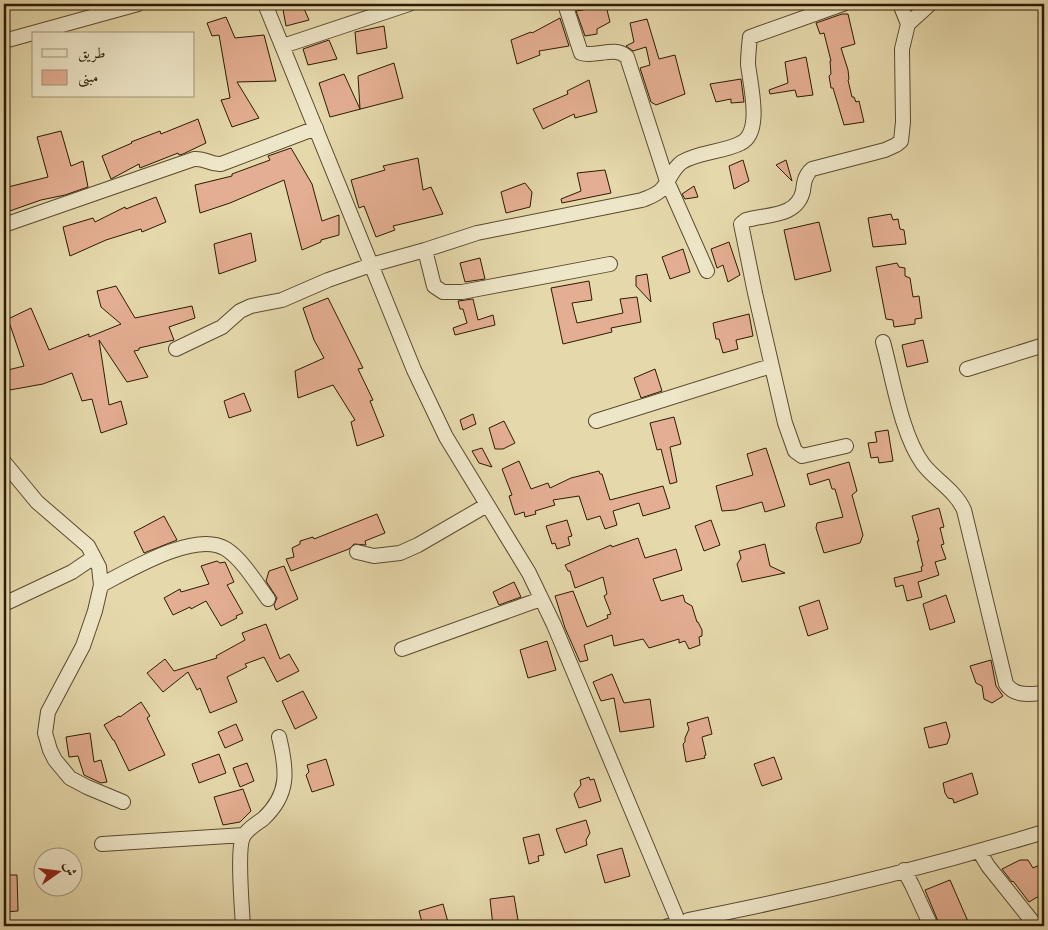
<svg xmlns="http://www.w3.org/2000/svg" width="1048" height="930" font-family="Vollkorn,Amiri,serif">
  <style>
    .building { fill: #e4ae92; stroke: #2c1b03 }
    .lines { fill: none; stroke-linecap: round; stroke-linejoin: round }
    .minor-casing { stroke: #5a4a2d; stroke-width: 16 }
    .minor { stroke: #eee6c8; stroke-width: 14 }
  </style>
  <rect width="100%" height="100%" fill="#e5d8ab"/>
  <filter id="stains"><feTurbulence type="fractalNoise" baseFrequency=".004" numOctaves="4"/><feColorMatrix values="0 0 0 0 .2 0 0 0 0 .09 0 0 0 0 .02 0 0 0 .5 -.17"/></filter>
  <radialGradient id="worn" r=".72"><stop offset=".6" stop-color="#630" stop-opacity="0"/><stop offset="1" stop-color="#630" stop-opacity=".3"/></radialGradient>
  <path class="building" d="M282,4h20l7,16 -23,6z
    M606,6l4,16 -13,7v5l-12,2 -9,-25z
    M842,14h6l7,30 -14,4 7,22 1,9 -1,1 4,17h2l2,5 3,-1 5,21 -20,3 -11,-37h-2l-2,-12 2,-2 -1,-13h1l-7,-28 -4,1 -4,-11z
    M226,17l9,21 29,-3 12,46 -39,1 22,36 -27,9 -11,-27 9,-2 -11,-63 -7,1 -5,-13z
    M560,18l9,28 -30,5 1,4 -23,9 -6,-24 20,-8 1,1z
    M647,19l12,40 16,-4 10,39 -29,11 -5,-3 -11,-34 10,-3 -4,-18 -13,4 -7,-5 8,-4 -4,-19z
    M384,26l3,22 -30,6 -2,-22z
    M329,40l8,19 -29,6 -5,-16z
    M806,57l7,38 -16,2 -2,-7 -25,4 -1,-4 19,-7 -3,-21z
    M394,63l9,35 -73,19 -11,-34 25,-9 16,35 -2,-33z
    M741,79l3,23 -13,1v-4l-15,3 -6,-18z
    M589,80l8,32 -22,6 -1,-4 -31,15 -10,-20 35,-15 -1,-3z
    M198,119l8,24 -23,11 -4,1 -1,-2 -38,15 -1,-4 -28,15 -9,-23 30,-13 -1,-1 29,-11 1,3z
    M61,131l10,35 12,-5 5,26 -23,8 -24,5 -37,13v-25l44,-11 -11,-40z
    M291,148l21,36 10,37 17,-6v20l-18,5v2l-19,8 -18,-70 -54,23 -30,10 -5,-28 37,-9v-2l38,-14 -2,-4z
    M418,158l5,32 8,-3 12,27 -50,12 2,4 -19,7 -12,-31 -5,2 -8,-28 34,-10 -2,-4z
    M743,160l6,21 -15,8 -5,-23z
    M786,160l6,21 -16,-16z
    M605,170l6,23 -49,10 -1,-4 20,-8 -4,-18z
    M525,183l7,9 -2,15 -24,6 -5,-21z
    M694,186l4,11 -13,2 -3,-5z
    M156,197l10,25 -24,10 -1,-3 -35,11 -36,16 -7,-29 30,-9 2,4 30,-15 1,2z
    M891,214l2,6 5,-1 2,10 4,1 2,14 -33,3 -5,-29z
    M819,222l12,49 -36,9 -11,-50z
    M251,233l5,28 -37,13 -5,-30z
    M729,242l11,33 -12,7 -5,-17 -6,3 -6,-19z
    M683,249l7,23 -20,7 -8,-22z
    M480,258l5,21 -20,3 -5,-19z
    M897,263l2,4 6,1v8l5,2 3,19 6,-1 3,22 -7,1v5l-21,3 -1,-7 -7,-1 -10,-52z
    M647,274l4,28 -15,-16v-10z
    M589,281l3,19 -20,3 5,20 46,-10 -3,-14 17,-2 4,25 -30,6 1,4 -49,12 -12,-56z
    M116,286l19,32 57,-12 3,12 -26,9 5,13 -35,8v2l-5,1 14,26 -21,5 -28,-42 10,65 12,-4 6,23 -26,9 -9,-34 -10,2 -10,-28 -29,11 -39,7v-20l20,-5 -16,-47 23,-11 18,42 40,-16v3l32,-13 -20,-17 -4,-16z
    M328,298l35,70 -5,1 15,31 -3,1 14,35 -27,10 -6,-24 4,-2 -22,-35 -35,13 -3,-27 29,-13 -10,-18 -11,-32z
    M473,299l5,21 15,-5 2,10 -40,10 -2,-7 14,-5 -4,-14h-3l-2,-8z
    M749,314l4,22 -17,4 2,9 -15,4 -4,-14h-3l-3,-16z
    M923,340l5,22 -21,5 -5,-22z
    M655,369l7,22 -21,7 -7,-20z
    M244,393l7,18 -22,7 -5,-17z
    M473,414l3,10 -13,6 -3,-10z
    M674,417l7,27 -11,3 7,35 -7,2 -9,-35 -4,1 -7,-27z
    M504,421l11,22 -12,6h-8l-6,-21z
    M888,430l5,31 -14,2 -1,-6 -7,1 -3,-15 9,-1 -2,-10z
    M482,448l10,19 -13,-4 -7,-12z
    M766,448l19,58 -20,6 -3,-10 -27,8 -13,1 -6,-25 37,-11 -6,-21z
    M519,461l12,28 17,-6 2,5 21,-10 28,-7 1,3h2l8,26 53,-14 7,22 -27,8 -4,-13 -26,8 4,14 -12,4 -5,-13 -13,4 -8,-24 -26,4 2,5 -20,6 1,3 -11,3 -1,-5 -9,3 -6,-19 3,-1 -10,-26z
    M849,462l8,29 -5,4 11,40 -3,8 -36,10 -8,-25 1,-5 26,-6 -8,-28h-3l-3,-10 -19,6 -3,-11z
    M939,508l5,19 -4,1 4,16 -3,1 5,14 -11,3 4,13 -21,7 4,15 -15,4 -4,-16 -7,2 -2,-9 28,-7 -1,-4 2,-1 -6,-25h2l-7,-25z
    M377,514l8,19 -20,8 1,4 -12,-1 -5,5 -58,22 -5,-12 8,-2 -2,-9 8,-4v-3l13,-4 1,2z
    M164,516l13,24 -33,13 -10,-21z
    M567,520l5,16 -4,1 2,8 -13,4 -2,-6 -3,1 -6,-18z
    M711,520l9,25 -16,6 -9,-25z
    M638,538l7,20 31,-9 6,21 -29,9 8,22 22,-6 2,7 7,4 5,16h1l4,8v6l-3,1 1,8 -11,4 -4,-8 -6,2v-4l-30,9 -6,-9 -29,7 -2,-11 -28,10 4,15 -8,2 -15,-34 -10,-32 18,-5 14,36 21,-9 -1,-3 4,-1 -7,-18 3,-2 -4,-17 -28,11 -5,-17h-2l-3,-6 46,-20 1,2z
    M765,544l5,22 15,7 -43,9 -5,-18 4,-6 -2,-7z
    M217,561l3,2 5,-1 9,20 -7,3 16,28 -7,3 1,2 -16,8 -15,-25 -15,8 -1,-2 -17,8 -9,-17 16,-9 1,3 28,-8 -8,-18z
    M284,566l14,33 -22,11 -2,-5 3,-7 -11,-17 3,-10z
    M514,582l7,15 -22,8 -6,-13z
    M946,595l9,27 -25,8 -7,-26z
    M819,600l9,29 -20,7 -9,-29z
    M266,624l14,35 9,-5 10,17 -22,11 -13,-25 -19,7 2,3 -20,10 10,25 -27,11 -10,-25 -3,2 -9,-18 -25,20 -16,-19 18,-14 9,12 43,-13 -1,-2 29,-16 -3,-7z
    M547,641l9,29 -28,8 -8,-28z
    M991,660l5,26 7,10 -11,7 -8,-4 -2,-13 -6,-3 -6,-17z
    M612,674l12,29 26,-4 4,28 -34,5 -6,-34 -13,3 -8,-19z
    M303,691l14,27 -22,11 -13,-28z
    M141,702l9,14 -3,2 18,37 -36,16 -15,-31h-1l-9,-15 15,-9 1,1z
    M708,717l4,17 -10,3 4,18 -2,1 1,2 -19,4 -3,-18 2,-2v-4l4,-9 -2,-6z
    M946,722l4,14 -3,8 -18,4 -5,-20z
    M236,724l7,16 -18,8 -7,-16z
    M90,733l4,29 7,-2 6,22 -6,1 -17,-8 -6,-19 -9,1 -3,-20z
    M219,754l7,19 -27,10 -7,-19z
    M774,757l8,22 -20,7 -8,-22z
    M326,759l8,26 -22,7 -6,-17 3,-3 -2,-7z
    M247,763l7,18 -14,6 -7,-19z
    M972,773l6,21 -24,9 -1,-4 -5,-1 -3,-5 -2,-10z
    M589,777l1,3 4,-1 7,22 -22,7 -5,-14 7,-9 -1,-5z
    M243,789l8,22 -11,11 -17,3 -9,-28z
    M586,820l4,13 -4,7 1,5 -22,8 -9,-24z
    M539,834l5,21 -6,1 1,5 -10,3 -6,-26z
    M622,848l8,28 -25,7 -8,-28z
    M1020,860h8l5,8 11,-5v30l-15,9 -16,-21 -1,1 -10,-13z
    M4,875h13l1,36 -14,1z
    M950,880l20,46h-30l-15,-36z
    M514,896l5,30h-26l-3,-27z
    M443,904l6,22h-26l-4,-15z"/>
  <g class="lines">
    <g class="minor-casing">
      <path id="minor" d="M265,4l149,366 32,67 83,136 25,52 122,291
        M565,4l16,49c15,5 34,-8 46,4l40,124 40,90
        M908,24l22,-20
        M4,41l134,-37
        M283,46l126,-42
        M4,225l190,-66c12,-1 16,6 27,5l95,-36
        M425,250l9,36 9,6h19l148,-28
        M883,342c10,36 18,92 40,122 12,16 32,26 41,46l42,174c9,13 24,10 38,9
        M176,349l46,-22 18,-16 11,-5 31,-6 46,-20 43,-15 54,-15 52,-17 165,-33c7,-3 15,-5 20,-11 8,-9 10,-20 20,-27 16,-10 42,-10 59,-19 22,-11 9,-59 7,-79 0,-9 1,-18 2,-27l93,-33
        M967,369l77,-24
        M596,421l175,-55
        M846,446l-44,10 -7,-5 -10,-28 -30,-130 -14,-69 5,-4c22,-6 51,-3 57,-29 1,-9 2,-16 9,-22l73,-19 11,-5 5,-4 2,-19 -1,-73 6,-25 -8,-20
        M4,462l33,40 51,44 11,21 2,18 -6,26 -12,35 -35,66 -3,21 5,17 5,10 15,18 17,9 36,15
        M357,552l17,4 26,-3 18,-8 69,-40
        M101,585c29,-15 95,-55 125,-36 16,10 31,35 42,50
        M4,604l68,-32 22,-15
        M402,649l139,-50
        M102,844l142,-9
        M979,851l9,15 48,60
        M904,870l8,15 19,41
        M688,920c120,-23 240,-53 356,-88
        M243,926c-1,-17 -6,-77 0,-89 4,-8 13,-13 20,-18 27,-25 24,-49 16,-82
        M668,926h2"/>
    </g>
    <use href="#minor" class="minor"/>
  </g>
  <rect width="1048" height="930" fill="none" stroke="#e5d8ab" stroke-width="20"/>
  <rect x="5" y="5" width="1038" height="920" fill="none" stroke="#2c1b03" stroke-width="2.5"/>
  <rect x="10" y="10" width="1028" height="910" fill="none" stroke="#2c1b03"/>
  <rect x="32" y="32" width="162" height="65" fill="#eee6c8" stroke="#a09579"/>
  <rect x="42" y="49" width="25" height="8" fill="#eee6c8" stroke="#a09579"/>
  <text x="78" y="58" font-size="15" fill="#2c1b03">طريق</text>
  <rect x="42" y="70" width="25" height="15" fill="#e4ae92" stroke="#a09579"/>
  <text x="78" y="82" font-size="15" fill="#2c1b03">مبنى</text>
  <g transform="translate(58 872) rotate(76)"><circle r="24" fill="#eee6c8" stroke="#a09579"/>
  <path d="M0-4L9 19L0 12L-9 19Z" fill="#8f2418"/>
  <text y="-8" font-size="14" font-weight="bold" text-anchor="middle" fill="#2c1b03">ش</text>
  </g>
  <rect width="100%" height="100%" filter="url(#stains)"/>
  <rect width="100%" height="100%" fill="url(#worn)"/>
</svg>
